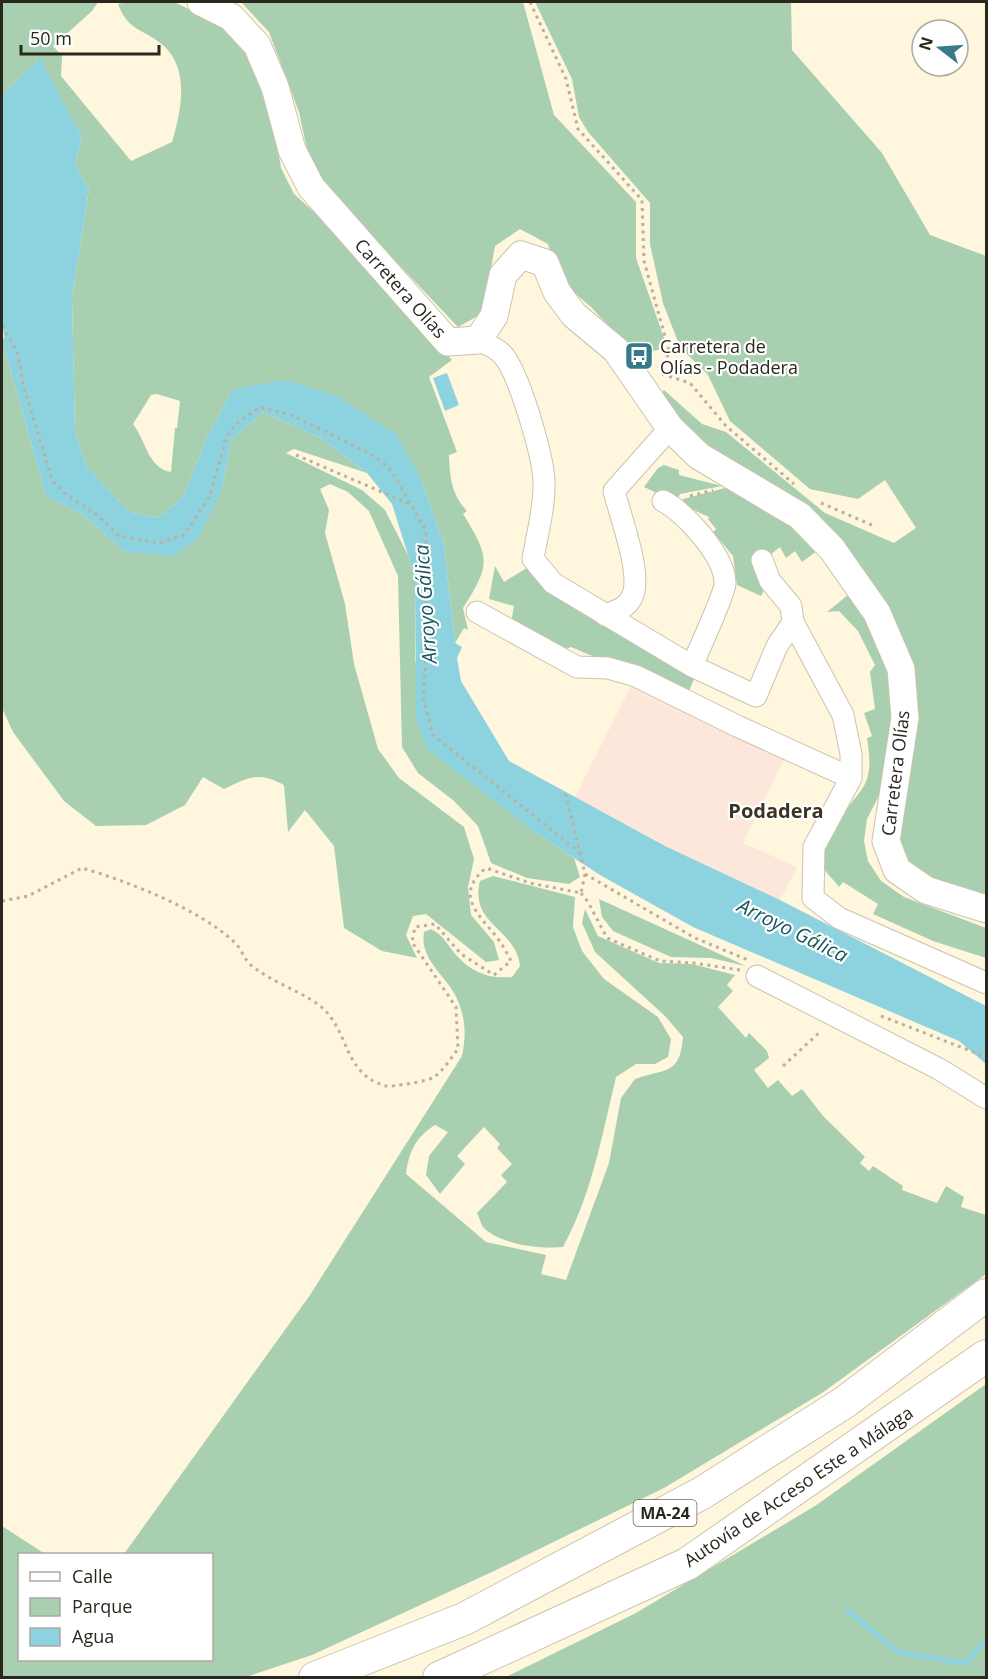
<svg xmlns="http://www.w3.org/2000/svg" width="988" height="1679" font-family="'Open Sans',sans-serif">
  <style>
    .industrial { fill: #fde7da }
    .green { fill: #a8cfaf; fill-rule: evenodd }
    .water { fill: #8dd2df }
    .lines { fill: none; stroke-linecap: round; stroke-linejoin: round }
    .stream { stroke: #8dd2df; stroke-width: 5 }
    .minor-casing { stroke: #ccc3ad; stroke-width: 23 }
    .major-casing { stroke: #ccc3ad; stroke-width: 29 }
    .highway-casing { stroke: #ccc3ad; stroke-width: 34 }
    .path { stroke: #b8b19e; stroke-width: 3; stroke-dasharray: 3 4.5; stroke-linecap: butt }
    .minor { stroke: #fff; stroke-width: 21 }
    .major { stroke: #fff; stroke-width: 27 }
    .highway { stroke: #fff; stroke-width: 32 }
    .labels { text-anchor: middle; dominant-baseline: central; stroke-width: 4.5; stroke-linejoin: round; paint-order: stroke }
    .shield { fill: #fff; stroke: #6a6862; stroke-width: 1.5 }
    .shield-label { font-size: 16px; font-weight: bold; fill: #2a271e }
    .street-label { font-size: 18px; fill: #2a271e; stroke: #fff }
    .poi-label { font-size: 18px; fill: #2a271e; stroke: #fff; text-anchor: start }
    .water-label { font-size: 20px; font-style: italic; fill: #19545e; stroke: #fff }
    .neighbourhood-label { font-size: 20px; font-weight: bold; fill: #3b3422; stroke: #fff }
  </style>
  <rect width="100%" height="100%" fill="#fff6de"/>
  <path class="industrial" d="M634,680l152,75 -43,88 54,24 -17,33 -115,-54 -90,-49z"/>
  <path class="green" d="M2,2h96l-6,9 -39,35 9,10 -1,20 70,85 41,-19c9,-30 18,-72 -8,-96 -20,-18 -35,-13 -46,-42l9,-2h47l56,27 25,33 16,48 10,58 13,26 52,47 106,119 -23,17 28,75 -8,3c1,22 2,39 18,56l-4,3c27,43 28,51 0,94l5,22 -4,-2 -9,15 -11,-99 -22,-63 -189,-92 -26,48 -24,60 -25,21 -30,-7 -42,-46 -11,-34 -3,-133 17,-109 -14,-24 7,-28 -43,-78 -37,36zM157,394l23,7 -3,27h-2l-4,44c-23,-4 -25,-31 -38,-48l18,-29z
    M241,2h282l31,113 82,87v56l28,80 -3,11 -15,4 -15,-3 -40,-43 -34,-29 -9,-34 -28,-15 -25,17 -12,67 -25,14 -109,-115 -39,-49 -11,-51 -30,-80z
    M535,2h256l1,48 90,103 48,82 56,21v638l-40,-8 -34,-20 -12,-22 -2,-27 16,-136 -9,-38 -30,-57 -37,-42 -157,-117 -22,-32 5,-5 38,34 24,8 99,81 69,30 22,-15 -31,-48 -27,19 -48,-10 -80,-68 -22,-46 -28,-28 -17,-44 -13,-59v-41l-62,-71 -9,-15 -7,-38z
    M2,337l3,2 2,19 39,138 39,20 40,36 97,-63 9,-48 32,-29 58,26 46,35 -73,-24 -8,4 76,37 23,20 23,45 7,22v85l121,171 38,25 6,19 -11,7 -42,-6 -36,-15 -13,-37 -24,-25 -36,-28 -16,-26 -4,-171 -29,-65 -21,-19 -18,-8 -10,5 9,21 -4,23 20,71 9,60 24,85 21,29 65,49 10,32 -6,28 3,28 23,27 5,18 -13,2 -60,-48 -13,2 -7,19 11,23 -35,-7 -38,-23 -10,-82 -29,-36 -17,22 -4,-47c-25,-14 -35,-8 -60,4l-21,-12 -18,28 -39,20 -50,1 -32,-25 -51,-69 -11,-24z
    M664,465l15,5v5l43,11 -42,8 -4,8 -32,-15 14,-19z
    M725,488l62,26 30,37 -15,11 -7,-11 -9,7 -6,-11 -14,11 1,26 -6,12 -24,-11 -4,-29 -20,-24 3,-3 -8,-10 1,-2 -27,-12 1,-6z
    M495,566l9,16 26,-16 166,108 -9,22 -116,-49 -12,5 -48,-29 3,-17 -25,-7z
    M853,591l45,104 -12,87 -19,37 -3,22 4,20 13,20 23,16 82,31v30l-53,-17 -60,-27 5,-10 -35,-22 -4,5c-4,-6 -11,-12 -15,-18 -15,-26 30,-64 41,-85 7,-15 4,-31 2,-46l5,-2 -8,-23 11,-4 -5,-37 5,-7 -17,-34 -19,-20 -12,1z
    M493,876l82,21 -2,30 9,24 22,28 54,38 13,22 -3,18 -13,7h-19l-20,13c-14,58 -24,117 -53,170 -22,2 -63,-2 -80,-20 -2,-3 -4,-10 -6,-14l30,-31 -6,-7 11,-11 -15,-16 3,-4 -16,-17 -27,29 8,8 -25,30 -14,-19 3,-19 19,-24 -13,-7c-19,12 -26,26 -29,49l80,68 60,13 -5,19 25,6 43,-117 12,-65 14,-19c30,-11 45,-3 48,-42l-18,-21 -70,-64 -13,-29 3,-14 13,27 61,27 33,1 43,11 -8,10 6,6 -15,16 28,31 3,-5 18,18 2,7 -15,12 14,18 10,-8 14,16 10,-7 21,27 42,41 -5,6 9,8 4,-5 30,20 -1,4 35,13 9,-17 18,11 -3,10 25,8v59l-164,119 -158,95 -170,83 -182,84 -66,22h-244v-151l43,28h-25v106h192v-106h-88l186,-259 152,-239c4,-20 4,-35 -4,-55 -9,-24 -39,-40 -34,-69l7,-3c13,6 16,16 26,27 16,17 32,23 55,21l8,-11c-4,-38 -51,-41 -40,-85z
    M599,899l147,67 -35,-8 -40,-1 -58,-26 -11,-14z
    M986,1384v293h-480l130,-64 179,-107z"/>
  <path class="water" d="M40,58l42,79 -7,28 14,24 -17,109 3,133 11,34 42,46 30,7 25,-21 24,-60 26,-48 51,-9 51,15 61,39 26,47 22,63 11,99 7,4 -5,11 4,23 48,80 156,85 115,54 206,106v58l-27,-23 -266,-114 -93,-52 -64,-42 -109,-84 -11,-29 -1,-143 -23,-73 -25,-31 -46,-35 -58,-26 -32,29 -9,48 -23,49 -25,18 -49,-4 -40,-36 -39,-20 -39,-138 -5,-38v-225z
    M447,373l12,32 -14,6 -12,-33z"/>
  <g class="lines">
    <path class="stream" d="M847,1610l51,42 67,11 21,-22"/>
    <g class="minor-casing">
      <path id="minor" d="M478,340c8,4 19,8 24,14 17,18 41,102 42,127 1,26 -7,53 -11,78l20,24 139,83 64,30 21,-50 16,-24
        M663,501c22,11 63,56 62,83 -1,12 -27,67 -33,82
        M762,560l8,21 21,25 2,16 50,93 8,39v24l-37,69 -1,51 26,20 147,65
        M477,612l100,55 31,1 28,8 101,50 114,52
        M605,615c11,-4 22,-7 27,-18 11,-22 -12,-81 -18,-106l56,-63
        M757,976l182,93 47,29"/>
    </g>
    <g class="major-casing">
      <path id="major" d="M201,2l30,15 26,28 18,42 17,63 19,37 137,155 30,-2 16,-24 9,-41 18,-20 24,8 12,29 17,23 42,35 54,78 29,28 101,60 32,33 45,64 24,56 4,49 -19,123 11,29 29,20 60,19"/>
    </g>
    <g class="highway-casing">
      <path id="highway" d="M315,1678l149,-59 238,-126 143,-91 141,-107
        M439,1678l248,-114 299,-208"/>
    </g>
    <path class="path" d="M530,2l36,77 12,50 64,71 2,61 25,90 -8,24
      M2,326l15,25 6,33 29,96 12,13 33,22 22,21 40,7 25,-8 26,-39 16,-58 10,-14 24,-17 31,8 80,39 17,13 9,13 29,51v126l-3,41 10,37 146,117
      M662,374l28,9 36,43 68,58
      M296,455l116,50
      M690,496l23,-6
      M821,503l53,23
      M585,874l110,64 53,22
      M581,893l7,9 19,36 53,23 34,2 46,7
      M2,901l26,-5 54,-28c45,13 117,41 151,73 8,6 11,19 19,25 20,16 46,24 67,39 31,24 23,69 67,81 6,1 44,-5 48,-9 9,-6 17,-19 24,-28l-2,-42 -44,-65 3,-15 20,-3 26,30 33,21 17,-14c-4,-8 -9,-17 -15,-25 -18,-22 -42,-42 -10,-68l44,15 51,10 4,-19 -20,-83
      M881,1016l105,41
      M783,1066l38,-35"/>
    <use href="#minor" class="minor"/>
    <use href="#major" class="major"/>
    <use href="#highway" class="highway"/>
  </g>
  <defs>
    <g id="bus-square" transform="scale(1.5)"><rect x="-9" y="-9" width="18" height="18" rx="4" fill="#377a8a" stroke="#fff"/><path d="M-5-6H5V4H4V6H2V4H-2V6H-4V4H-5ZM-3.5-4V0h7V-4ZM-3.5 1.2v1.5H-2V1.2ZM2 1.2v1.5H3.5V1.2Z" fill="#fff"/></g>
  </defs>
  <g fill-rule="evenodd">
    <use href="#bus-square" x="639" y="356"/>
  </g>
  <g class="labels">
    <rect class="shield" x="633.5" y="1500" width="63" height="26" rx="4.5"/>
    <g class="shield-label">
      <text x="665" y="1513">MA-24</text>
    </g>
    <g class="street-label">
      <text transform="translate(401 288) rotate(48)">Carretera Olías</text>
      <text transform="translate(895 773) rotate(-83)">Carretera Olías</text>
      <text transform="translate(798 1486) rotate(-34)">Autovía de Acceso Este a Málaga</text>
    </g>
    <g class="poi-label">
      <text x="660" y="346">Carretera de<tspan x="660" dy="21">Olías - Podadera</tspan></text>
    </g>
    <g class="water-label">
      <text transform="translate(425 604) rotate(-94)">Arroyo Gálica</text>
      <text transform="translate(793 930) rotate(26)">Arroyo Gálica</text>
    </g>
    <g class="neighbourhood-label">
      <text x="776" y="810">Podadera</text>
    </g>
  </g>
  <rect width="988" height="1679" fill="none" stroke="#2a271e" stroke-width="6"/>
  <rect x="18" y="1553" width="195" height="108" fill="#ffffff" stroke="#aaa9a5" stroke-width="1.5"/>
  <rect x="30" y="1572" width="30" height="9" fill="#ffffff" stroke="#aaa9a5" stroke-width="1.5"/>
  <text x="72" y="1583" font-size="18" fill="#2a271e">Calle</text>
  <rect x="30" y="1598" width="30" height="18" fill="#a8cfaf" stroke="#aaa9a5" stroke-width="1.5"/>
  <text x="72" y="1613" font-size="18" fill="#2a271e">Parque</text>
  <rect x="30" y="1628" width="30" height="18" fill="#8dd2df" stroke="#aaa9a5" stroke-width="1.5"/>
  <text x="72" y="1643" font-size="18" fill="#2a271e">Agua</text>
  <g transform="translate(940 48) rotate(287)"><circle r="28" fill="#ffffff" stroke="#aaa9a5" stroke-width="1.5"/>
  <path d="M0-4.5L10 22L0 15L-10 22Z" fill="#377a8a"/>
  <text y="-9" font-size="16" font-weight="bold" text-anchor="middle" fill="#2a271e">N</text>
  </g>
  <path d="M21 45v9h138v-9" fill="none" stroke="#2a271e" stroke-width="3"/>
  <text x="30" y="45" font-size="18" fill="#2a271e" stroke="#ffffff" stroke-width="4.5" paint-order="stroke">50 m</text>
</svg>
